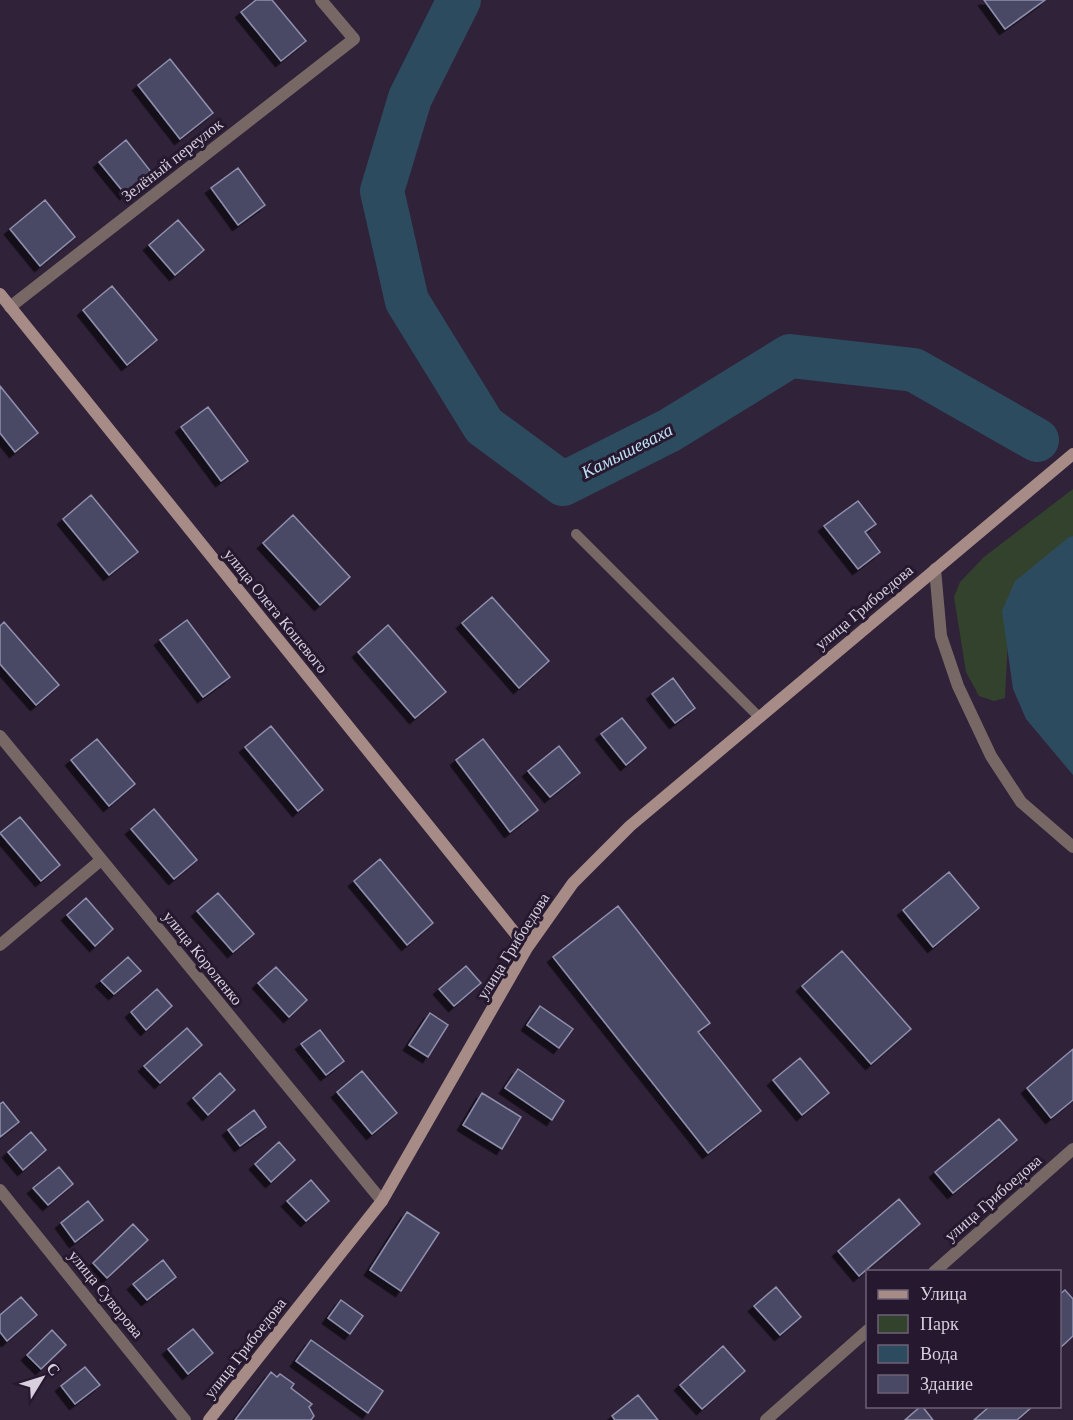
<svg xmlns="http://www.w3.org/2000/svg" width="1073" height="1420" font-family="Georgia,serif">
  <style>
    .green { fill: #32422c }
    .water { fill: #2d4b5e }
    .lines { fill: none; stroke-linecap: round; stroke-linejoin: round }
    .river { stroke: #2d4b5e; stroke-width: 44 }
    .building { fill: #494966; stroke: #8f8fae; stroke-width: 1.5; filter: url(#shadow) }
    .lane { stroke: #786865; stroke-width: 10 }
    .street { stroke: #786865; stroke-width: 12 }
    .secondary { stroke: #a68b86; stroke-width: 12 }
    .labels { text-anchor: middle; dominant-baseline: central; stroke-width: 6; stroke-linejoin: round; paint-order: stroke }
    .street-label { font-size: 16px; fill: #d7cede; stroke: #26192f }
    .water-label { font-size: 18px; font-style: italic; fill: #bfe1f7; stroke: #26192f }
  </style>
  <defs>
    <filter id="shadow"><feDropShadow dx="-5.5" dy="5.5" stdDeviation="0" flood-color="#0009"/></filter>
  </defs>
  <rect width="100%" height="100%" fill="#302239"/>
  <path class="green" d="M1073,489v74l-64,56 -4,79 -11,3 -15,-5 -13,-24 -12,-75 6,-15 24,-25z"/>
  <path class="water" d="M1073,536v239l-47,-56 -13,-30 -11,-78 13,-30 54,-44z"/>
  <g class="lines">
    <path class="river" d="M459,0l-49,98 -28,93 25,110 77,125 79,58 107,-54 120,-74 124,14 123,70"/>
  </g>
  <path class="building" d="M256,0h16l34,41 -25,20 -40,-49z
    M984,0h61l-40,29z
    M170,59l43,54 -33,26 -42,-54z
    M126,140l26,33 -27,21 -26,-32z
    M238,168l27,37 -27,20 -27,-37z
    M45,200l30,37 -35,29 -30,-37z
    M178,220l26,30 -29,25 -26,-30z
    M112,286l45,54 -30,25 -44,-55z
    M0,386l38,47 -23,19 -15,-19z
    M208,407l40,54 -27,20 -40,-54z
    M91,495l47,57 -29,23 -46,-56z
    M858,501l18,23 -11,8 15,20 -22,17 -34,-43z
    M293,515l57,62 -30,28 -57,-62z
    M492,597l57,64 -30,27 -57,-65z
    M187,620l43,57 -27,20 -43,-57z
    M4,622l55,63 -23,20 -36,-41v-38z
    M388,625l58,67 -31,26 -57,-66z
    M673,678l22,30 -20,15 -23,-29z
    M622,718l24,30 -20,17 -25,-31z
    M271,726l52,64 -25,21 -53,-64z
    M97,739l38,45 -26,22 -38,-46z
    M483,739l55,71 -28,22 -54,-72z
    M559,746l21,27 -30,24 -22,-26z
    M154,809l43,51 -23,19 -43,-50z
    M20,817l40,48 -19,16 -41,-48z
    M380,859l53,64 -26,22 -53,-64z
    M949,872l30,36 -46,39 -30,-37z
    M218,893l36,41 -21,18 -36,-41z
    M86,898l27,31 -18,17 -28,-31z
    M618,906l92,117 -12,9 63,79 -53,42 -155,-196z
    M842,951l69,78 -40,35 -69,-78z
    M128,957l13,14 -27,23 -13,-13z
    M466,966l15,17 -27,23 -15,-17z
    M276,967l31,33 -18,17 -31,-34z
    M157,989l15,17 -26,24 -15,-18z
    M540,1006l33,23 -14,19 -32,-23z
    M430,1013l18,12 -20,32 -19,-12z
    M187,1028l15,17 -42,38 -16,-17z
    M320,1030l24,31 -18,14 -25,-31z
    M1073,1049v51l-22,18 -24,-30z
    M800,1058l29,35 -27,22 -29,-35z
    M518,1069l46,32 -12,19 -47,-32z
    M362,1071l35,42 -25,21 -35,-42z
    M220,1073l15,17 -27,25 -15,-17z
    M482,1093l39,24 -19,32 -39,-24z
    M3,1102l16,20 -19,15v-33z
    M254,1110l12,17 -26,19 -12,-16z
    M999,1119l18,21 -64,53 -18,-21z
    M31,1132l15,18 -23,20 -15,-18z
    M279,1142l16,18 -24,22 -16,-18z
    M59,1167l14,17 -25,21 -15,-17z
    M311,1180l18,21 -23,20 -19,-20z
    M899,1199l21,25 -61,52 -21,-25z
    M88,1201l15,19 -28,22 -14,-19z
    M407,1212l32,21 -38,58 -31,-21z
    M133,1224l15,16 -41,38 -14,-15z
    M163,1260l13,17 -29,23 -14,-16z
    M776,1287l25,30 -21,18 -26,-29z
    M1065,1290l8,9v37l-13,12v-54z
    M21,1297l16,18 -30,26 -7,-9v-17z
    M341,1300l22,16 -13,18 -22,-16z
    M193,1329l20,24 -25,21 -20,-25z
    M52,1330l14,15 -25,24 -14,-14z
    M311,1340l72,51 -15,22 -72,-52z
    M723,1346l22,25 -43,38 -22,-24z
    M85,1367l15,18 -25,19 -14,-18z
    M271,1372l6,5 3,-3 14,10 -3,4 21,16 -3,3 5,9 -3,4h-76z
    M638,1395l20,25h-43l-3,-4z
    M922,1406l11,14h-28l16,-14z
    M990,1406h43l-16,14h-43z"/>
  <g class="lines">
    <path class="lane" d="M576,534l183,183"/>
    <path class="street" d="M10,307l344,-268 -33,-39
      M935,569l6,67 17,50 33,70 30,46 52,45
      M0,736l382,465
      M0,945l101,-85
      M0,1190l185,230
      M934,1272l139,-123
      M766,1420l102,-90"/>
    <path class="secondary" d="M0,294l527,654
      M209,1420l173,-219 145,-253 46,-65 57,-57 443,-372"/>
  </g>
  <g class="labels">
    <g class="street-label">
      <text transform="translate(172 160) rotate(-38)">Зелёный переулок</text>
      <text transform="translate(864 607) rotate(-40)">улица Грибоедова</text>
      <text transform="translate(276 611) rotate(51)">улица Олега Кошевого</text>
      <text transform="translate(513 946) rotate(-58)">улица Грибоедова</text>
      <text transform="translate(203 958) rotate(51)">улица Короленко</text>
      <text transform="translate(993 1198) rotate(-41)">улица Грибоедова</text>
      <text transform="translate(106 1294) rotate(51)">улица Суворова</text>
      <text transform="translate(245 1348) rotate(-52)">улица Грибоедова</text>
    </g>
    <g class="water-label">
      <text transform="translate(627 451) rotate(-27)">Камышеваха</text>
    </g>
  </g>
  <rect x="866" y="1270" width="195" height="138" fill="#26192f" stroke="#6d6175" stroke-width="1.5"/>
  <rect x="878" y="1290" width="30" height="9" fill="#a68b86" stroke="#6d6175" stroke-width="1.5"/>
  <text x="920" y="1300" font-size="18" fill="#d7cede">Улица</text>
  <rect x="878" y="1315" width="30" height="18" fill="#32422c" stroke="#6d6175" stroke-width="1.5"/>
  <text x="920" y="1330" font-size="18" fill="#d7cede">Парк</text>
  <rect x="878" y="1345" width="30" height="18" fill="#2d4b5e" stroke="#6d6175" stroke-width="1.5"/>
  <text x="920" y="1360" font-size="18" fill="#d7cede">Вода</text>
  <rect x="878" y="1375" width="30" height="18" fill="#494966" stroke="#6d6175" stroke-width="1.5"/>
  <text x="920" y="1390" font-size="18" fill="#d7cede">Здание</text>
  <g transform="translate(42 1378) rotate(52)" stroke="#26192f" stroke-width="4.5" paint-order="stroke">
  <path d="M0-4.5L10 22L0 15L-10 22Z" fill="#d7cede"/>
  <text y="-9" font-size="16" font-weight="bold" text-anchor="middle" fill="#d7cede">С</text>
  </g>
</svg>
